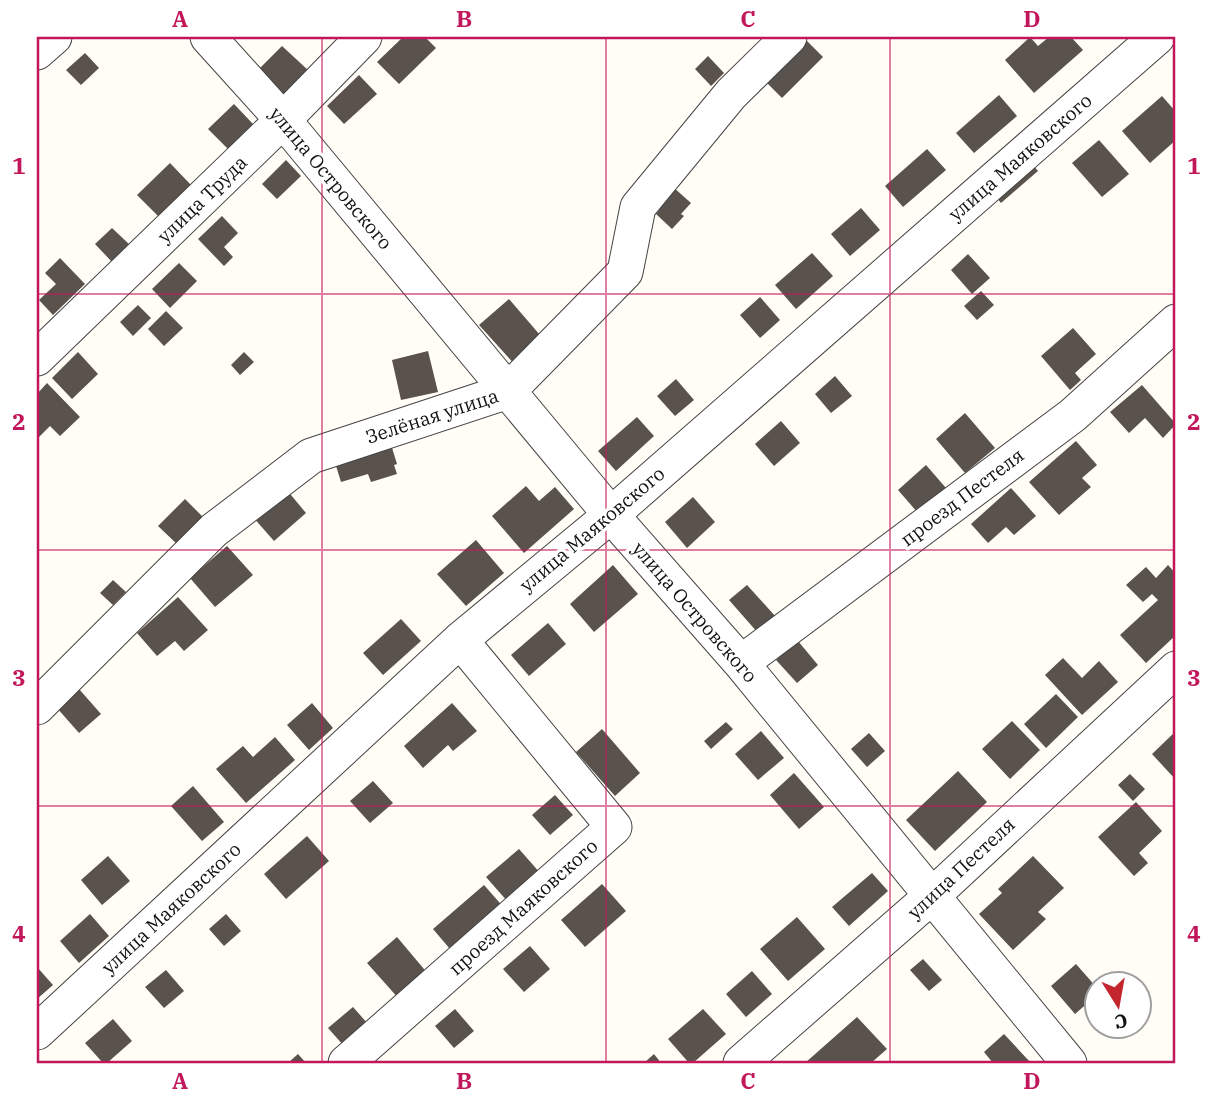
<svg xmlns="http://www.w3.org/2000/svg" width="1213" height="1100" font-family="'IBM Plex Serif',serif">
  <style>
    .building { fill: #5a524d }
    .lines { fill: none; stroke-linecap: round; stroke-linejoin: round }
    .minor-casing { stroke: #444; stroke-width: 37 }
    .minor { stroke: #fff; stroke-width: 35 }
    .grid { fill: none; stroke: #c2185b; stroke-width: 2; stroke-opacity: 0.55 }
    .labels { text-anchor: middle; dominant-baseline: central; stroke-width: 7; stroke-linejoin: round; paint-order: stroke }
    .street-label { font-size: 19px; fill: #111; stroke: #fff }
    .neatline { fill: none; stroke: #c2185b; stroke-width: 2.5 }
    .grid-label { font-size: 23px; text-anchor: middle; font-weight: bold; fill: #c2185b }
  </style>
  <rect width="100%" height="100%" fill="#fffdf5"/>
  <path class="building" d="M403,37h22l11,11 -37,36 -22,-22z
    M803,37l20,20 -41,41 -22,-22z
    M1030,37l8,9 11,-9h22l12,13 -49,43 -29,-33z
    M282,46l27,25 -24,25 -27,-26z
    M85,53l14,15 -18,17 -15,-15z
    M708,56l16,17 -13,13 -16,-17z
    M359,75l18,19 -33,30 -17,-18z
    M999,95l18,21 -43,37 -18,-20z
    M1162,96l14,16v28l-26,23 -28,-32z
    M234,104l19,20 -25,25 -20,-20z
    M1099,140l30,34 -27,23 -30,-34z
    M927,149l19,21 -43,37 -18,-21z
    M286,160l15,16 -24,23 -15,-15z
    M1029,160l9,11 -37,32 -9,-11z
    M170,163l21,22 -32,32 -22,-22z
    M673,187l18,16 -10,11 3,2 -12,13 -16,-15 4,-5 -3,-4z
    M861,208l19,22 -30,26 -19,-22z
    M222,216l16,17 -14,14 9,10 -9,9 -26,-27z
    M112,228l18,17 -18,17 -17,-18z
    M812,253l21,23 -37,33 -21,-24z
    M968,254l22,24 -18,16 -21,-24z
    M60,258l25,26 -32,31 -14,-15 17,-16 -11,-11z
    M179,263l18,18 -27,27 -18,-19z
    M981,291l13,14 -17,15 -13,-14z
    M760,297l20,23 -20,18 -20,-23z
    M509,299l37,43 -29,25 -38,-42z
    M138,305l13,13 -18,18 -13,-14z
    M166,311l17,17 -19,18 -16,-17z
    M1073,328l23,26 -21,19 6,7 -11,10 -29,-34z
    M428,351l10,41 -37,8 -9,-40z
    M78,352l20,22 -26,25 -20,-21z
    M244,352l10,10 -14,13 -9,-10z
    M835,376l17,20 -21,17 -16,-19z
    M676,379l18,21 -19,16 -18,-20z
    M47,383l33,34 -20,19 -10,-10 -13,13v-45z
    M1142,385l34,39 -13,14 -18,-20 -16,15 -19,-21z
    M965,413l30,35 -30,25 -29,-34z
    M637,417l17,19 -38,35 -18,-20z
    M781,421l19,22 -26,23 -19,-22z
    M389,438l8,26 -3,1 3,9 -26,8 -3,-8 -27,8 -8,-26z
    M1076,441l21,24 -15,13 9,9 -32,28 -30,-33z
    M926,465l20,23 -28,25 -20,-23z
    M526,486l13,15 16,-14 19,22 -50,44 -32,-37z
    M1011,488l25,28 -22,19 -8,-8 -18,16 -17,-19z
    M286,489l20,24 -32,28 -21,-24z
    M693,497l22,25 -28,26 -22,-26z
    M185,499l19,19 -26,27 -20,-19z
    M476,540l28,33 -38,33 -29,-32z
    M227,546l26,29 -38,32 -25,-29z
    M613,565l25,29 -44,38 -24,-28z
    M1168,565l8,9v61l-30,28 -26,-28 38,-35 -6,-6 -9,8 -17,-17 20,-18 10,11z
    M113,580l13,12 -13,13 -13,-12z
    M747,585l29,32 -18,16 -29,-33z
    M178,597l30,33 -24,21 -9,-10 -18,15 -20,-23z
    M401,619l20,22 -38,34 -20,-22z
    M548,623l18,21 -37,32 -18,-21z
    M798,641l20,24 -21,18 -21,-23z
    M1063,658l19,20 17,-17 19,21 -36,33 -37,-40z
    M79,689l22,25 -22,19 -22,-25z
    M1056,694l22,23 -32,31 -22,-24z
    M312,703l21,25 -24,22 -22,-25z
    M452,703l25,28 -24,20 -5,-6 -25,23 -19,-22z
    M1012,721l28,29 -30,29 -28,-30z
    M726,722l7,7 -22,20 -7,-8z
    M602,729l38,44 -25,23 -39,-44z
    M761,731l23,27 -26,22 -23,-26z
    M1176,731v49l-24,-26z
    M869,733l16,18 -18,16 -16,-18z
    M275,737l20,23 -49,43 -30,-34 27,-23 10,11z
    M958,771l29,31 -52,49 -29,-31z
    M794,773l30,34 -25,22 -29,-34z
    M1130,774l15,15 -12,12 -15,-16z
    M373,781l20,22 -23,20 -20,-22z
    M193,786l31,36 -22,19 -31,-35z
    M555,795l18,20 -23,20 -18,-20z
    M1136,802l26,29 -23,22 9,10 -14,13 -36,-39z
    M307,836l22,25 -43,38 -22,-25z
    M519,849l22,25 -33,28 -22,-25z
    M108,856l22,25 -28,24 -21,-25z
    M1033,856l31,32 -26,24 8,7 -33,31 -34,-36 23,-21 -4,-4z
    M872,873l16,18 -39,35 -17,-19z
    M602,884l24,27 -41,36 -24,-27z
    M484,885l22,25 -56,39 -17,-20z
    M90,914l19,22 -30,27 -19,-22z
    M226,914l15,17 -17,15 -15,-17z
    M797,917l28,32 -37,32 -28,-32z
    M397,937l32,38 -29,25 -33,-37z
    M530,946l20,23 -26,23 -21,-23z
    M923,959l19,21 -13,11 -19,-21z
    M1076,964l22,25v5l-23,20 -24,-28z
    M37,967l16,18 -16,14z
    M166,970l18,21 -20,17 -19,-21z
    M752,971l20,23 -26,23 -20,-23z
    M1140,1003l7,9 -7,7z
    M353,1007l15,17 -24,22 -16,-18z
    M455,1009l19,22 -20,17 -19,-22z
    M703,1009l23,25 -33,29h-4l-21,-24z
    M857,1017l30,32 -16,14h-66z
    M113,1019l19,22 -25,22h-4l-18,-20z
    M1116,1026h15l-9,8z
    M1004,1034l27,29h-38l-9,-11z
    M298,1054l8,9h-18z
    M654,1054l7,9h-17z"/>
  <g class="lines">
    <g class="minor-casing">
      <path id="minor" d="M208,37l75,83 328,395 130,148 328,400
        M37,52l17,-15
        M37,358l246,-238 81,-83
        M741,663l332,-248 103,-93
        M37,707l177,-177 97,-74 197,-65 117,-119 13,-65 93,-113 58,-57
        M37,1032l423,-392 151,-125 546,-478
        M346,1063l268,-236 -154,-187
        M741,1063l192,-168 243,-226"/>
    </g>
    <use href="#minor" class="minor"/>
  </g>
  <path class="grid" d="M322,37v1026M606,37v1026M890,37v1026M37,294h1139M37,550h1139M37,806h1139"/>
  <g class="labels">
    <g class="street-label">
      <text transform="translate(1020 157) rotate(-41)">улица Маяковского</text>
      <text transform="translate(331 178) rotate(50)">улица Островского</text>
      <text transform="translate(202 199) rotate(-44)">улица Труда</text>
      <text transform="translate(432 416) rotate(-18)">Зелёная улица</text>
      <text transform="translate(962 497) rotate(-37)">проезд Пестеля</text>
      <text transform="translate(592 529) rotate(-40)">улица Маяковского</text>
      <text transform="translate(695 612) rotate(49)">улица Островского</text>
      <text transform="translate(961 868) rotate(-43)">улица Пестеля</text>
      <text transform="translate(523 907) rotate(-42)">проезд Маяковского</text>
      <text transform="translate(171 908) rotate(-43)">улица Маяковского</text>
    </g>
  </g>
  <rect width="1213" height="1100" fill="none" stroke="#ffffff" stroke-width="77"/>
  <g transform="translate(1118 1005) rotate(169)"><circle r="33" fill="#ffffff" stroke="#a0a0a0" stroke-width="2"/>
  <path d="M0-5L12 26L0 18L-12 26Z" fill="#c4262e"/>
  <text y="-10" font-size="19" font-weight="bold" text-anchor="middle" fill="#111111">С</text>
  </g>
  <rect x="38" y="38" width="1136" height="1024" class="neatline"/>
  <g class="grid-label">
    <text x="180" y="27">A</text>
    <text x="464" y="27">B</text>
    <text x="748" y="27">C</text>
    <text x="1032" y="27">D</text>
    <text x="19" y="174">1</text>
    <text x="1194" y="174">1</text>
    <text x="19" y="430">2</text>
    <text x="1194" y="430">2</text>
    <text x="19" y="686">3</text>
    <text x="1194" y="686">3</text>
    <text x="19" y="942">4</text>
    <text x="1194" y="942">4</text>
    <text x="180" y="1089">A</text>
    <text x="464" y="1089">B</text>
    <text x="748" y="1089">C</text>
    <text x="1032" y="1089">D</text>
  </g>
</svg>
